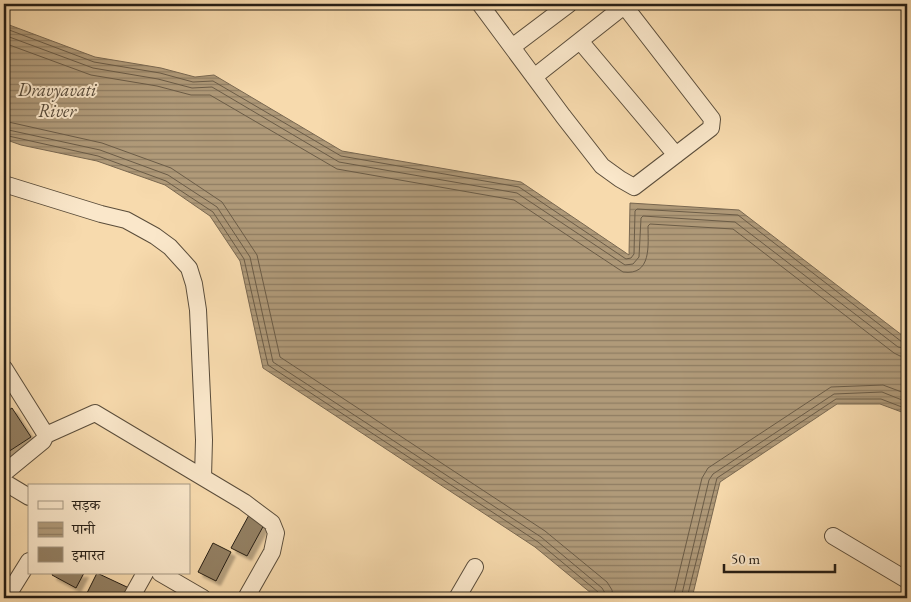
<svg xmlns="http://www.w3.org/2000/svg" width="911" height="602" font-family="'EB Garamond','Noto Serif Devanagari',serif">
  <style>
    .water { fill: url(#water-rules); stroke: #796851 }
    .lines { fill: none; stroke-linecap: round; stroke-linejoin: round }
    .shore { stroke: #6b5c47; stroke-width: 1 }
    .building { fill: #938064; stroke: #261e15; filter: url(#shadow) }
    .minor-casing { stroke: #5a4d3b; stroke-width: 18 }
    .minor { stroke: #fae7ca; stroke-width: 16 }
    .labels { text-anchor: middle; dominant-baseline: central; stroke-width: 4; stroke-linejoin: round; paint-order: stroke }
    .water-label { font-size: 18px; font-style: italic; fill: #564938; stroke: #fae7ca }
  </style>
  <defs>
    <pattern id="water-rules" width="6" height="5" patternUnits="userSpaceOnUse" patternTransform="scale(1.25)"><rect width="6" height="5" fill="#b09a79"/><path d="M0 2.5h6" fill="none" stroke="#8f7d62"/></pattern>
    <filter id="shadow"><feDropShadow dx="4.5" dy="4.5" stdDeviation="1" flood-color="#0004"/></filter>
  </defs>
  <rect width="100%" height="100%" fill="#f7daad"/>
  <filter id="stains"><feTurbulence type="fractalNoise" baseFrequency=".004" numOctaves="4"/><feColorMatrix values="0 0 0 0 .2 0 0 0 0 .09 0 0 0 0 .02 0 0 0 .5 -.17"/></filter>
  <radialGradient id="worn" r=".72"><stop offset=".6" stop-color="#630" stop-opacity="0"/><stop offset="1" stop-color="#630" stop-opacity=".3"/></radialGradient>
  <path class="water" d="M4,23l91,34 66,11 34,9 19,-2 128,76 179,31 108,73 1,-52 109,7 168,129v75l-27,-10h-43l-117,78 -28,116h-95l-62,-51 -272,-179 -23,-107 -30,-45 -45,-31 -68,-24 -76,-16 -17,-6z"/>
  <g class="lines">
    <path class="shore" d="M4,28l90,34 66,11 33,9 20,-1 128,75 178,31 107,72 5,-1 3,-4 1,-43 2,-2 101,6 164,127 5,1
      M4,35l89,33 65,11 34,9 20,-1 127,75 178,31 108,72 8,-1 6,-7 2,-39 2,-2 92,6 163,125 9,2
      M4,43l87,32 66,11 34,9h19l127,74 177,31 109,72c29,4 25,-27 25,-46l2,-2 83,5 161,124 6,3 7,1
      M4,121l98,22 69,25 51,34 35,53 23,102 265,174 62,51 5,8 1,8
      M4,129l96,21 68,25 49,32 33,50 23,105 268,175 61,51 3,5 1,5
      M4,135l94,21 68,25 47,31 31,47 24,106 270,177 60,50 1,6
      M673,598l29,-120 6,-10 123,-81 52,-2 24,9
      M681,598l28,-118 4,-6 121,-80 48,-2 25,10
      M687,598l30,-120 119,-79h45l26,10"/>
  </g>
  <path class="building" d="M12,408l19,29 -23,15 1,5 -5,4v-48z
    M249,515l16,8 -18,33 -16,-8z
    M213,543l18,9 -15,29 -18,-9z
    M53,573h31l-8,15 -24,-13z
    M97,573l32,15 -5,10h-31l-7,-3z"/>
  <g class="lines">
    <g class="minor-casing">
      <path id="minor" d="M480,4l83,112 39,50 18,13 14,8 77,-59 1,-9 -89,-115
        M580,41l96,114
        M512,47l57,-43
        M534,77l90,-71
        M4,184l97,30 25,6 29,16 15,11 19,21 5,16 4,26 6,130 -1,37
        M4,368l42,67
        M4,473l39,-32 3,-6 49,-22 149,89 28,21 4,10 -4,19 -26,46
        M4,482l25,15
        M833,536l74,44
        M160,573l43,25
        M6,598l23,-37
        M131,598l14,-25
        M457,598l18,-31"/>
    </g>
    <use href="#minor" class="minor"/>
  </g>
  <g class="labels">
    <g class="water-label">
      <text x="57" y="89">Dravyavati<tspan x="57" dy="21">River</tspan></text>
    </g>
  </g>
  <rect width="911" height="602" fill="none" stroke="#f7daad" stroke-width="20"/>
  <rect x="5" y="5" width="901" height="592" fill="none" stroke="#261e15" stroke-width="2.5"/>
  <rect x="10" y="10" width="891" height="582" fill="none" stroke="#261e15"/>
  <rect x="28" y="484" width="162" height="90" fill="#fae7ca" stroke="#a59782"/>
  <rect x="38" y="501" width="25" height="8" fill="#fae7ca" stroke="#a59782"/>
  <text x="72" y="510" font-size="15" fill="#261e15">सड़क</text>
  <rect x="38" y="522" width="25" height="15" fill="url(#water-rules)" stroke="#a59782"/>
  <text x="72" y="534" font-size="15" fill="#261e15">पानी</text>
  <rect x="38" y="547" width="25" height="15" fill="#938064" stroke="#a59782"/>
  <text x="72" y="560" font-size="15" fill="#261e15">इमारत</text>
  <path d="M724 564v8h111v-8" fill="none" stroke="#261e15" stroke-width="2.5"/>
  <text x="731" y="564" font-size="15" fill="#261e15" stroke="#fae7ca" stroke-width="4" paint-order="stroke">50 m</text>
  <rect width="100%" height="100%" filter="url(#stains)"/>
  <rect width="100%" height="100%" fill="url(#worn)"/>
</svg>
